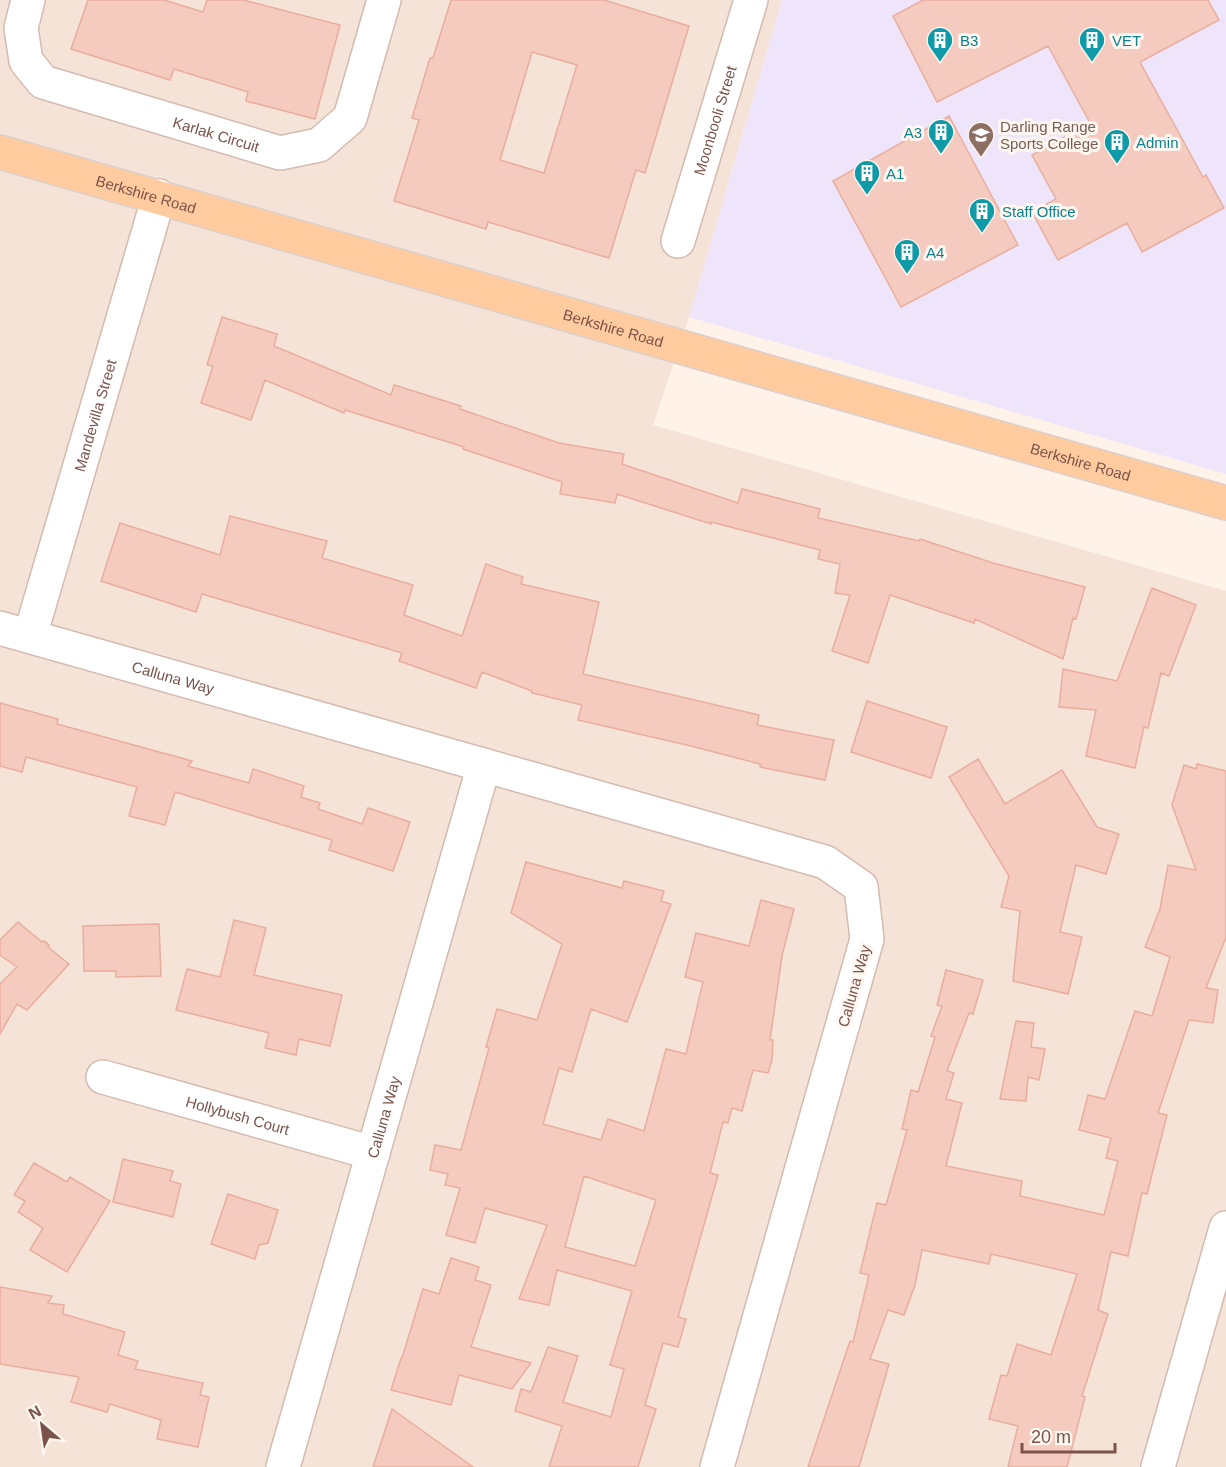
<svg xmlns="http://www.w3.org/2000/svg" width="1226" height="1467" font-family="Helvetica,sans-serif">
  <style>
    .residential { fill: #f6e3d7 }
    .education { fill: #efe5fb }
    .building { fill: #f5cbbf; stroke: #e9ad9e; stroke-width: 1.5; fill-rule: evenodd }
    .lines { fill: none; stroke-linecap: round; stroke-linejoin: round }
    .minor-casing { stroke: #d4bab0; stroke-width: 36 }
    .major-casing { stroke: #dacfcc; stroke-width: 36 }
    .minor { stroke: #fff; stroke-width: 33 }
    .major { stroke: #ffcb9f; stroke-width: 33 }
    .labels { text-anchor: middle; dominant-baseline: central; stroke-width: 6; stroke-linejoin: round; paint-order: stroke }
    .culture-label { font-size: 15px; fill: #0d838f; stroke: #fff7f1; text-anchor: start }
    .street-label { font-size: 15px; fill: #7b534a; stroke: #fff7f1 }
    .education-label { font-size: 15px; fill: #785e54; stroke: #fff7f1; text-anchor: start }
  </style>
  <rect width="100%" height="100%" fill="#fef2e9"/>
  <path class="residential" d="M0,0h782l-93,317 -36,108 573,166v876h-1226z"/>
  <path class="education" d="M782,0h444v474l-537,-157z"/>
  <path class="building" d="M88,0h76l39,12 4,-12h36l97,25 -25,94 -69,-18 2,-9 -74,-23 -4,11 -99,-31z
    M451,0h153l85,26 -44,147 -9,-3 -27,88 -121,-36 -2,7 -92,-28 25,-81 -7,-2 18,-60h3zM532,52l45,13 -33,108 -44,-13z
    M923,0h285l11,20 -79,42 63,115 3,-2 18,33 -82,44 -15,-29 -69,37 -26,-48 24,-13 -24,-44 58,-32 -42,-77 -111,56 -44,-86z
    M949,116l69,129 -117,62 -68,-126z
    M222,317l55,17 -3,12 117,49 3,-10 67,21 -1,3 99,34 65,11 -2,10 116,39 4,-14 78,20 -2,9 101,23 1,-2 73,24 92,24 -9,32 -3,-1 -10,41 -88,-40 -1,4 -84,-28 -22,68 -36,-12 18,-56 -15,-2 5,-29 -22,-5 2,-9 -109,-28v2l-94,-30 -2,9 -55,-9 2,-12 -99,-33 1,-2 -119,-37 -1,3 -79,-33 -14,40 -50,-17 12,-37 -6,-1z
    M230,516l97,25 -5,17 91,27 -9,30 58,21 24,-72 37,13 -2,7 78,18 -16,72 176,41 -2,10 77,15 -9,40 -65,-13v-3l-69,-18 -113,-26 4,-15 -50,-12v-2l-50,-19 -6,16 -77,-27 3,-8 -200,-59 -6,18 -95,-31 19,-58 100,32z
    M1152,588l44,17 -27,71 -8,-3 -13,55 -4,-1 -9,41 -49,-12 10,-46 -37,-3 4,-38 54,12z
    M867,701l80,26 -16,51 -80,-26z
    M0,703l58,16 -1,5 135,37 -4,5 61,17 4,-14 51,17 -3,11 19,6 -2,6 44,15 6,-16 42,14 -17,49 -64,-21 3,-10 -157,-48 -10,33 -36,-9 8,-29 -111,-30 -4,15 -22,-6z
    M978,759l27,45 57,-34 35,57 22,7 -13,40 -30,-9 -16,67 22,5 -14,57 -55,-13 7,-70 -19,-4 8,-31 -60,-99z
    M1197,764l29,7v166l-20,51 12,2 -5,33 -24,-3 -31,93 9,2 -20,79 -5,-1 -14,63 -17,-4 -13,58 10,4 -26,82 3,1 -18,70h-59l10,-41 -29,-7 12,-44 6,1 10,-32 34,11 26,-81 -86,-20 -2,10 -67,-14 -7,35 -11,30 -16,-5 -18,49 19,5 -30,103h-51l42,-126 3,1 16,-67 -9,-2 8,-33 9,-37 9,2 21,-75 -5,-1 9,-39 7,2 17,-55 -4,-1 11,-30 -5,-1 9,-35 37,10 -10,34 -4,-1 -22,58 7,2 -8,26 16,4 -16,63 76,15 -2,15 84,19 14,-54 -12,-3 5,-20 -32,-8 9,-35 17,4 30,-88 17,5 18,-59 -25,-10 15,-38 8,-44 28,5 -24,-65 12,-40 12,4z
    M526,862l96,26 2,-7 40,10 -3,10 10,3 -44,118 -36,-13 -19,63 -13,-4 -16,56 58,16 7,-21 36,12 22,-82 20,5 17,-72 -18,-5 11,-44 53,13 12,-46 33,9 -12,47 -12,84h3l-1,20 -4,13 -15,-3 -11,41 -10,-3 -4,15 -5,-1 -13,51 8,2 -40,142 8,2 -8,28 -15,-4 -18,62 11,4 -18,58h-89l13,-41 -47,-15 6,-22 10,3 17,-45 30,9 -15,46 48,15 13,-48 -14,-4 22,-74 -75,-21 -8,35 -30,-6 28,-74 -62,-17 -10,35 -29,-8 14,-47 -15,-3 3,-11 -18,-4 5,-25 26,5 28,-102 -3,-1 11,-38 40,11 25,-76 -51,-31zM584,1176l72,24 -21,66 -70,-19z
    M234,920l32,8 -12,47 88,20 -12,51 -31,-7 -3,16 -31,-7 4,-15 -93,-23 11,-41 33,8z
    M18,922l24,20 2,-1 5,4 -1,2 21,17 -42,46 -10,-6 -17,30v-50l17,-17 -17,-12v-15z
    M159,924l2,52 -45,1v-6h-32l-1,-45z
    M1016,1021l18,2 -3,24 14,2 -6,31 -11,-3 -2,24 -26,-2z
    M123,1159l50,12 -3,10 11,3 -8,33 -60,-15z
    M34,1163l33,19 3,-5 40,24 -43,71 -37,-22 13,-22 -25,-16 7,-11 -11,-6z
    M228,1194l50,16 -10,33 -9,2 -4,14 -44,-15z
    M451,1258l28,9 -4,13 16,5 -20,62 60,16 -19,26 -53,-14 -8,30 -60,-15 10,-32h1l21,-69 16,5z
    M0,1287l52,9 -4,7 16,2 -1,9 62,18 -7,23 20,6 -3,8 68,14 -3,12 9,2 -11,50 -41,-8 4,-19 -51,-16 -3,8 -36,-10 8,-25 -79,-13z
    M392,1409l81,58h-100z"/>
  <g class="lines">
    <g class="minor-casing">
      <g id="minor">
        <path id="s1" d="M28,0l-7,28 5,33 17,21 237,71 39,-8 31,-27 34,-118"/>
        <path id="s2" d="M678,241l73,-241"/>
        <path id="s3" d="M0,628l825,234 36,25 6,52 -150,528"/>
        <path id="s4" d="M30,636l129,-440"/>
        <path id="s5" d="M103,1077l270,76"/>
        <path id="s6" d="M283,1467l201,-702"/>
        <path d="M1158,1467l68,-239"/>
      </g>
    </g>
    <g class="major-casing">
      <g id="major">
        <path id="s7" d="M0,152l1226,351"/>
      </g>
    </g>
    <use href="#minor" class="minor"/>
    <use href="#major" class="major"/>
  </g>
  <defs>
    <g id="building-pin" transform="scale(1.35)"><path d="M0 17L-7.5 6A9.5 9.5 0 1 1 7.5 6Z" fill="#0f9aa8" stroke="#fff7f1"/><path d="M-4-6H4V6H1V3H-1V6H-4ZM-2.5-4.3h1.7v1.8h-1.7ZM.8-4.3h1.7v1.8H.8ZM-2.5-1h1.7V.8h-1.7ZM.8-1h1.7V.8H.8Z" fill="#fff"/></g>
    <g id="school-pin" transform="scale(1.35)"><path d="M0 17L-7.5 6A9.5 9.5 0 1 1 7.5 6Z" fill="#8d6e63" stroke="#fff7f1"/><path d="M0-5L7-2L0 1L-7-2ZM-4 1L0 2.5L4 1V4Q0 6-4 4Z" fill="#fff"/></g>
  </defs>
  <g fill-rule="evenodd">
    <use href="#building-pin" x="940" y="40"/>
    <use href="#building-pin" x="1092" y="40"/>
    <use href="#building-pin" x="941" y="132"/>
    <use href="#school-pin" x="981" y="135"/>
    <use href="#building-pin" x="1117" y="142"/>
    <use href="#building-pin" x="867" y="173"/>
    <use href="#building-pin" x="982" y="211"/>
    <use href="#building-pin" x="907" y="252"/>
  </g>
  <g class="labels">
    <g class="culture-label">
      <text x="960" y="40">B3</text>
      <text x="1112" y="40">VET</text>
      <text x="922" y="132" text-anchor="end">A3</text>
      <text x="1136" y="142">Admin</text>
      <text x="886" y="173">A1</text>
      <text x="1002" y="211">Staff Office</text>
      <text x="926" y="252">A4</text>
    </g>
    <g class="street-label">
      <text stroke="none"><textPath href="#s2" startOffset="126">Moonbooli Street</textPath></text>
      <text stroke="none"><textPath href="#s1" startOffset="270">Karlak Circuit</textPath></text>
      <text stroke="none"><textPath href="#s7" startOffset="152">Berkshire Road</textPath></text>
      <text stroke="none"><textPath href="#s7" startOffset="638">Berkshire Road</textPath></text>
      <text stroke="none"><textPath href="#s4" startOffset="230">Mandevilla Street</textPath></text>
      <text stroke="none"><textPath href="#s7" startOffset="1124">Berkshire Road</textPath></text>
      <text stroke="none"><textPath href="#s3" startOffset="180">Calluna Way</textPath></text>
      <text transform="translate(854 986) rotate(-74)">Calluna Way</text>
      <text stroke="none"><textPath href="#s5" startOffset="140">Hollybush Court</textPath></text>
      <text stroke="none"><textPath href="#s6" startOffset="364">Calluna Way</textPath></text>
    </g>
    <g class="education-label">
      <text x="1000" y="126">Darling Range<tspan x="1000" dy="17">Sports College</tspan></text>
    </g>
  </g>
  <g transform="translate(42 1425) rotate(331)" stroke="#fff7f1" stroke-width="4.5" paint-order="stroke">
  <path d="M0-4.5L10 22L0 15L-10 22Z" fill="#7b534a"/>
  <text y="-9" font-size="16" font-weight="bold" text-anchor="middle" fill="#7b534a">N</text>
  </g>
  <path d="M1022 1443v9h93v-9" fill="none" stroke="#7b534a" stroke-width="3"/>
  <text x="1031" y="1443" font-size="18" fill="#7b534a" stroke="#fff7f1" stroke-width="4.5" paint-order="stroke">20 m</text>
</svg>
